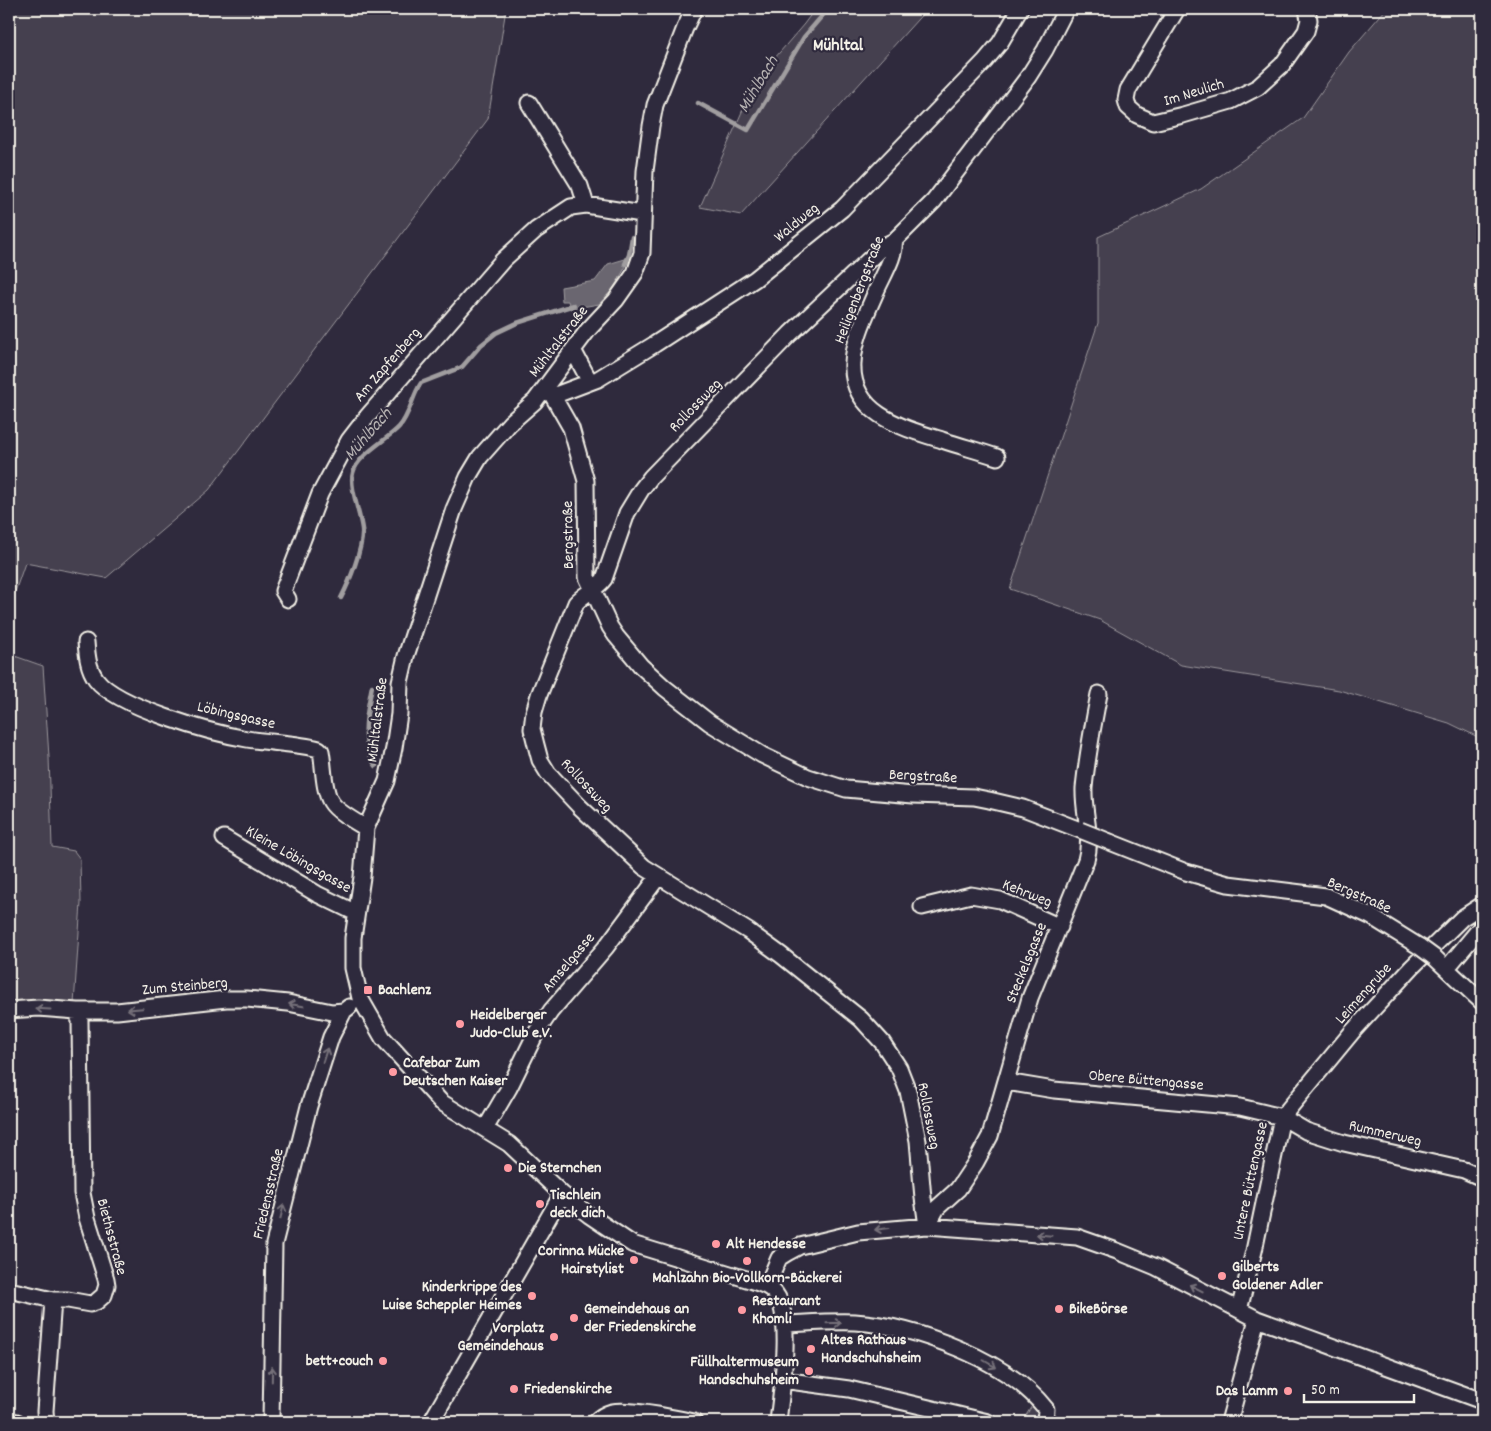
<svg xmlns="http://www.w3.org/2000/svg" width="1491" height="1431" font-family="Dekko,sans-serif">
  <style>
    .green { fill: #454050; stroke: #9c989c }
    .water { fill: #6a6670; stroke: #a19ea0 }
    .lines { fill: none; stroke-linecap: round; stroke-linejoin: round }
    .stream { stroke: #a19ea0; stroke-width: 4.5 }
    .minor-casing { stroke: #f4f1e8; stroke-width: 19 }
    .minor { stroke: #2f2a3d; stroke-width: 15 }
    .minor-bridge-casing { stroke: #f4f1e8; stroke-width: 19; stroke-linecap: butt }
    .minor-bridge { stroke: #2f2a3d; stroke-width: 15 }
    .oneway { stroke: #747079 }
    .poi-dot { fill: #ff9aa2; stroke: #2f2a3d; stroke-width: 2 }
    .labels { text-anchor: middle; dominant-baseline: central; stroke-width: 4.5; stroke-linejoin: round; paint-order: stroke }
    .street-label { font-size: 16px; fill: #f4f1e8; stroke: #2f2a3d }
    .poi-label { font-size: 16px; font-weight: bold; fill: #f4f1e8; stroke: #2f2a3d; text-anchor: start }
    .neighbourhood-label { font-size: 18px; font-weight: bold; fill: #f4f1e8; stroke: #2f2a3d }
    .water-label { font-size: 18px; font-style: italic; fill: #b6b2b2; stroke: #2f2a3d }
  </style>
  <rect width="100%" height="100%" fill="#2f2a3d"/>
  <filter id="ink" filterUnits="userSpaceOnUse"><feTurbulence type="fractalNoise" baseFrequency=".02" numOctaves="2"/><feDisplacementMap in="SourceGraphic" scale="10" xChannelSelector="R" yChannelSelector="G"/><feConvolveMatrix kernelMatrix="1 2 1 2 8 2 1 2 1" color-interpolation-filters="sRGB"/></filter>
  <g filter="url(#ink)">
    <path class="green" d="M9,9h497l-18,110 -279,371 -103,88 -81,-15 -16,46z
      M815,9h112l-186,206 -41,-8 56,-127 48,-56z
      M1386,9h96v730l-33,-16 -110,-33 -158,-25 -81,-45 -90,-31 88,-266v-86l103,-48 102,-71 46,-66z
      M9,654l34,12 6,91 3,90 22,4 6,8 1,44 -7,101 -65,1z
      M1033,1404l8,12v6h-19z"/>
    <path class="water" d="M625,259l4,2 -16,28 -14,15 -29,5 -2,-8h-6l-1,-14 34,-6 13,-17z"/>
    <g class="lines">
      <path class="stream" d="M698,103l50,27 56,-93 24,-28
        M625,264l4,-9 3,-18
        M341,598c8,-15 23,-52 21,-69 -2,-16 -13,-43 -9,-56 4,-18 34,-33 46,-46 11,-12 13,-31 22,-44l41,-16 19,-22 15,-12 21,-10 57,-18
        M372,686c-5,26 -13,57 4,80"/>
      <g class="minor-casing">
        <path id="minor" d="M694,9l-9,19 -30,77 -4,21 -6,45 -3,82 -7,20 -19,27 -28,30 -15,20 -38,51 -25,22 -30,34 -12,20 -14,32 -48,147 -6,26 -1,32 -5,34 -7,33 -21,47 -4,49 -9,61v30l7,30 23,40 58,64 68,42 53,50 27,21 43,29 121,37c7,3 15,4 20,10 22,20 8,102 5,131
          M1177,9l-49,81 -2,10 2,7 9,8 16,7 30,-7 48,-14 27,-14 24,-22 24,-34 3,-11 -2,-11
          M529,103l51,83 6,19
          M894,241c3,13 -14,40 -19,53 -9,21 -21,45 -22,69 -3,51 50,65 89,77 18,6 37,11 55,17
          M573,350l17,32
          M547,386l24,42 15,53 1,96 23,50 6,9 25,30 24,22 45,35 52,32 46,22 38,12 67,6 61,2 15,3 34,8 57,22
          M553,396l45,-17 57,-35 100,-65 87,-70 143,-148 15,-18 20,-34
          M288,599l-5,-8 37,-97 29,-54 17,-22 137,-158 33,-30 35,-23 15,-2 56,9
          M86,642c1,13 2,26 10,37 21,28 116,54 151,60 24,4 49,4 72,10l2,2c3,15 2,39 10,51 5,9 25,20 35,26
          M224,838l93,56 39,19
          M1110,842l76,30 42,12 98,12 44,20 50,31
          M922,907l49,-12 29,5 60,27
          M1435,958l47,44
          M1447,968l35,-42
          M9,1010l29,-2 39,3h40l109,-12h21l41,4 44,9 12,-1 5,-4
          M1006,1082l48,8 186,17 42,10 24,14 38,12 120,27 18,8
          M485,1129l24,-41 27,-55 15,-22 55,-64 52,-70
          M927,1226l-4,-28 -5,-57 -10,-50 -9,-23 -17,-26 -21,-23 -80,-64 -33,-24 -104,-64 -64,-60 -32,-34 -8,-13 -4,-15 -4,-16 2,-17 5,-17 37,-92c8,-9 21,-14 28,-24l23,-66 14,-23 10,-13 139,-143 85,-80 7,-7 12,-6 40,-40 94,-124 17,-27 21,-41
          M927,1226l10,-18 21,-19 18,-27 14,-26 40,-138 56,-138c7,-24 -3,-47 -2,-72 3,-31 9,-63 15,-94
          M767,1286l12,-28 8,-5 13,-7 58,-14 69,-6 150,11 40,14 39,16 101,52 225,82
          M9,1290l44,10h15l22,4 6,-2 8,-7 3,-10 -1,-6 -19,-61 -5,-25 -2,-172 -3,-10
          M1239,1310l15,-59 28,-134 71,-86 59,-64 50,-49 20,-13
          M786,1324c22,-1 46,-3 69,-2 60,4 153,38 191,87l-1,13
          M782,1380l67,9 139,33
          M9,1421l8,1
          M46,1422l-1,-11 8,-111
          M271,1422l3,-178 35,-138 22,-69 13,-26
          M431,1422l131,-228
          M595,1422c5,-5 10,-8 17,-10 17,-4 63,6 82,10
          M1229,1422l28,-103"/>
      </g>
      <use href="#minor" class="minor"/>
      <g class="minor-bridge-casing">
        <path id="minor-bridge" d="M1080,830l30,12
          M1420,947l15,11"/>
      </g>
      <use href="#minor-bridge" class="minor-bridge"/>
    </g>
    <defs><path id="oneway-shaft" d="M-6 0H5M1.5-3L5.5 0L1.5 3" fill="none" stroke-width="1.6" stroke-linecap="round" stroke-linejoin="round" transform="scale(1.25)"/></defs>
    <g class="oneway">
      <use href="#oneway-shaft" transform="translate(296 1005) rotate(-170)"/>
      <use href="#oneway-shaft" transform="translate(43 1009) rotate(-177)"/>
      <use href="#oneway-shaft" transform="translate(135 1009) rotate(175)"/>
      <use href="#oneway-shaft" transform="translate(325 1055) rotate(-72)"/>
      <use href="#oneway-shaft" transform="translate(282 1212) rotate(-76)"/>
      <use href="#oneway-shaft" transform="translate(882 1229) rotate(173)"/>
      <use href="#oneway-shaft" transform="translate(1044 1235) rotate(-175)"/>
      <use href="#oneway-shaft" transform="translate(1196 1288) rotate(-153)"/>
      <use href="#oneway-shaft" transform="translate(834 1323) rotate(-2)"/>
      <use href="#oneway-shaft" transform="translate(990 1364) rotate(30)"/>
      <use href="#oneway-shaft" transform="translate(272 1374) rotate(-89)"/>
    </g>
  </g>
  <g class="poi-dot">
    <rect x="363" y="985" width="10" height="10" rx="2.5"/>
    <circle cx="460" cy="1024" r="5"/>
    <circle cx="393" cy="1072" r="5"/>
    <circle cx="508" cy="1168" r="5"/>
    <circle cx="540" cy="1204" r="5"/>
    <circle cx="716" cy="1244" r="5"/>
    <circle cx="634" cy="1260" r="5"/>
    <circle cx="747" cy="1261" r="5"/>
    <circle cx="1222" cy="1276" r="5"/>
    <circle cx="532" cy="1296" r="5"/>
    <circle cx="1059" cy="1309" r="5"/>
    <circle cx="742" cy="1310" r="5"/>
    <circle cx="574" cy="1318" r="5"/>
    <circle cx="554" cy="1337" r="5"/>
    <circle cx="811" cy="1349" r="5"/>
    <circle cx="383" cy="1361" r="5"/>
    <circle cx="809" cy="1371" r="5"/>
    <circle cx="514" cy="1389" r="5"/>
    <circle cx="1288" cy="1391" r="5"/>
  </g>
  <g class="labels">
    <g class="street-label">
      <text transform="translate(1194 93) rotate(-17)">Im Neulich</text>
      <text transform="translate(797 223) rotate(-39)">Waldweg</text>
      <text transform="translate(860 290) rotate(-69)">Heiligenbergstraße</text>
      <text transform="translate(559 342) rotate(-52)">Mühltalstraße</text>
      <text transform="translate(388 365) rotate(-49)">Am Zapfenberg</text>
      <text transform="translate(696 406) rotate(-46)">Rollossweg</text>
      <text transform="translate(569 535) rotate(-91)">Bergstraße</text>
      <text transform="translate(236 716) rotate(13)">Löbingsgasse</text>
      <text transform="translate(378 720) rotate(-83)">Mühltalstraße</text>
      <text transform="translate(923 777) rotate(3)">Bergstraße</text>
      <text transform="translate(586 786) rotate(47)">Rollossweg</text>
      <text transform="translate(298 860) rotate(30)">Kleine Löbingsgasse</text>
      <text transform="translate(1027 894) rotate(22)">Kehrweg</text>
      <text transform="translate(1359 896) rotate(24)">Bergstraße</text>
      <text transform="translate(569 963) rotate(-50)">Amselgasse</text>
      <text transform="translate(1027 963) rotate(-68)">Steckelsgasse</text>
      <text transform="translate(185 987) rotate(-5)">Zum Steinberg</text>
      <text transform="translate(1364 994) rotate(-48)">Leimengrube</text>
      <text transform="translate(1146 1081) rotate(5)">Obere Büttengasse</text>
      <text transform="translate(928 1116) rotate(79)">Rollossweg</text>
      <text transform="translate(1385 1134) rotate(13)">Rummerweg</text>
      <text transform="translate(1251 1181) rotate(-78)">Untere Büttengasse</text>
      <text transform="translate(269 1194) rotate(-77)">Friedensstraße</text>
      <text transform="translate(111 1237) rotate(75)">Biethsstraße</text>
    </g>
    <g class="poi-label">
      <text x="378" y="990">Bachlenz</text>
      <text x="470" y="1015">Heidelberger<tspan x="470" dy="18">Judo-Club e.V.</tspan></text>
      <text x="403" y="1063">Cafebar Zum<tspan x="403" dy="18">Deutschen Kaiser</tspan></text>
      <text x="518" y="1168">Die Sternchen</text>
      <text x="550" y="1195">Tischlein<tspan x="550" dy="18">deck dich</tspan></text>
      <text x="726" y="1244">Alt Hendesse</text>
      <text x="624" y="1251" text-anchor="end">Corinna Mücke<tspan x="624" dy="18">Hairstylist</tspan></text>
      <text x="1232" y="1267">Gilberts<tspan x="1232" dy="18">Goldener Adler</tspan></text>
      <text x="747" y="1278" text-anchor="middle">Mahlzahn Bio-Vollkorn-Bäckerei</text>
      <text x="522" y="1287" text-anchor="end">Kinderkrippe des<tspan x="522" dy="18">Luise Scheppler Heimes</tspan></text>
      <text x="752" y="1301">Restaurant<tspan x="752" dy="18">Khomli</tspan></text>
      <text x="584" y="1309">Gemeindehaus an<tspan x="584" dy="18">der Friedenskirche</tspan></text>
      <text x="1069" y="1309">BikeBörse</text>
      <text x="544" y="1328" text-anchor="end">Vorplatz<tspan x="544" dy="18">Gemeindehaus</tspan></text>
      <text x="821" y="1340">Altes Rathaus<tspan x="821" dy="18">Handschuhsheim</tspan></text>
      <text x="373" y="1361" text-anchor="end">bett+couch</text>
      <text x="799" y="1362" text-anchor="end">Füllhaltermuseum<tspan x="799" dy="18">Handschuhsheim</tspan></text>
      <text x="524" y="1389">Friedenskirche</text>
      <text x="1278" y="1391" text-anchor="end">Das Lamm</text>
    </g>
    <g class="neighbourhood-label">
      <text x="838" y="46">Mühltal</text>
    </g>
    <g class="water-label">
      <text transform="translate(759 85) rotate(-59)">Mühlbach</text>
      <text transform="translate(369 435) rotate(-49)">Mühlbach</text>
    </g>
  </g>
  <rect width="1491" height="1431" fill="none" stroke="#2f2a3d" stroke-width="30"/>
  <rect x="15" y="15" width="1461" height="1401" fill="none" stroke="#f4f1e8" stroke-width="2" filter="url(#ink)"/>
  <path d="M1304 1394v8h110v-8" fill="none" stroke="#f4f1e8" stroke-width="2.5"/>
  <text x="1311" y="1394" font-size="15" fill="#f4f1e8" stroke="#2f2a3d" stroke-width="4" paint-order="stroke">50 m</text>
</svg>
